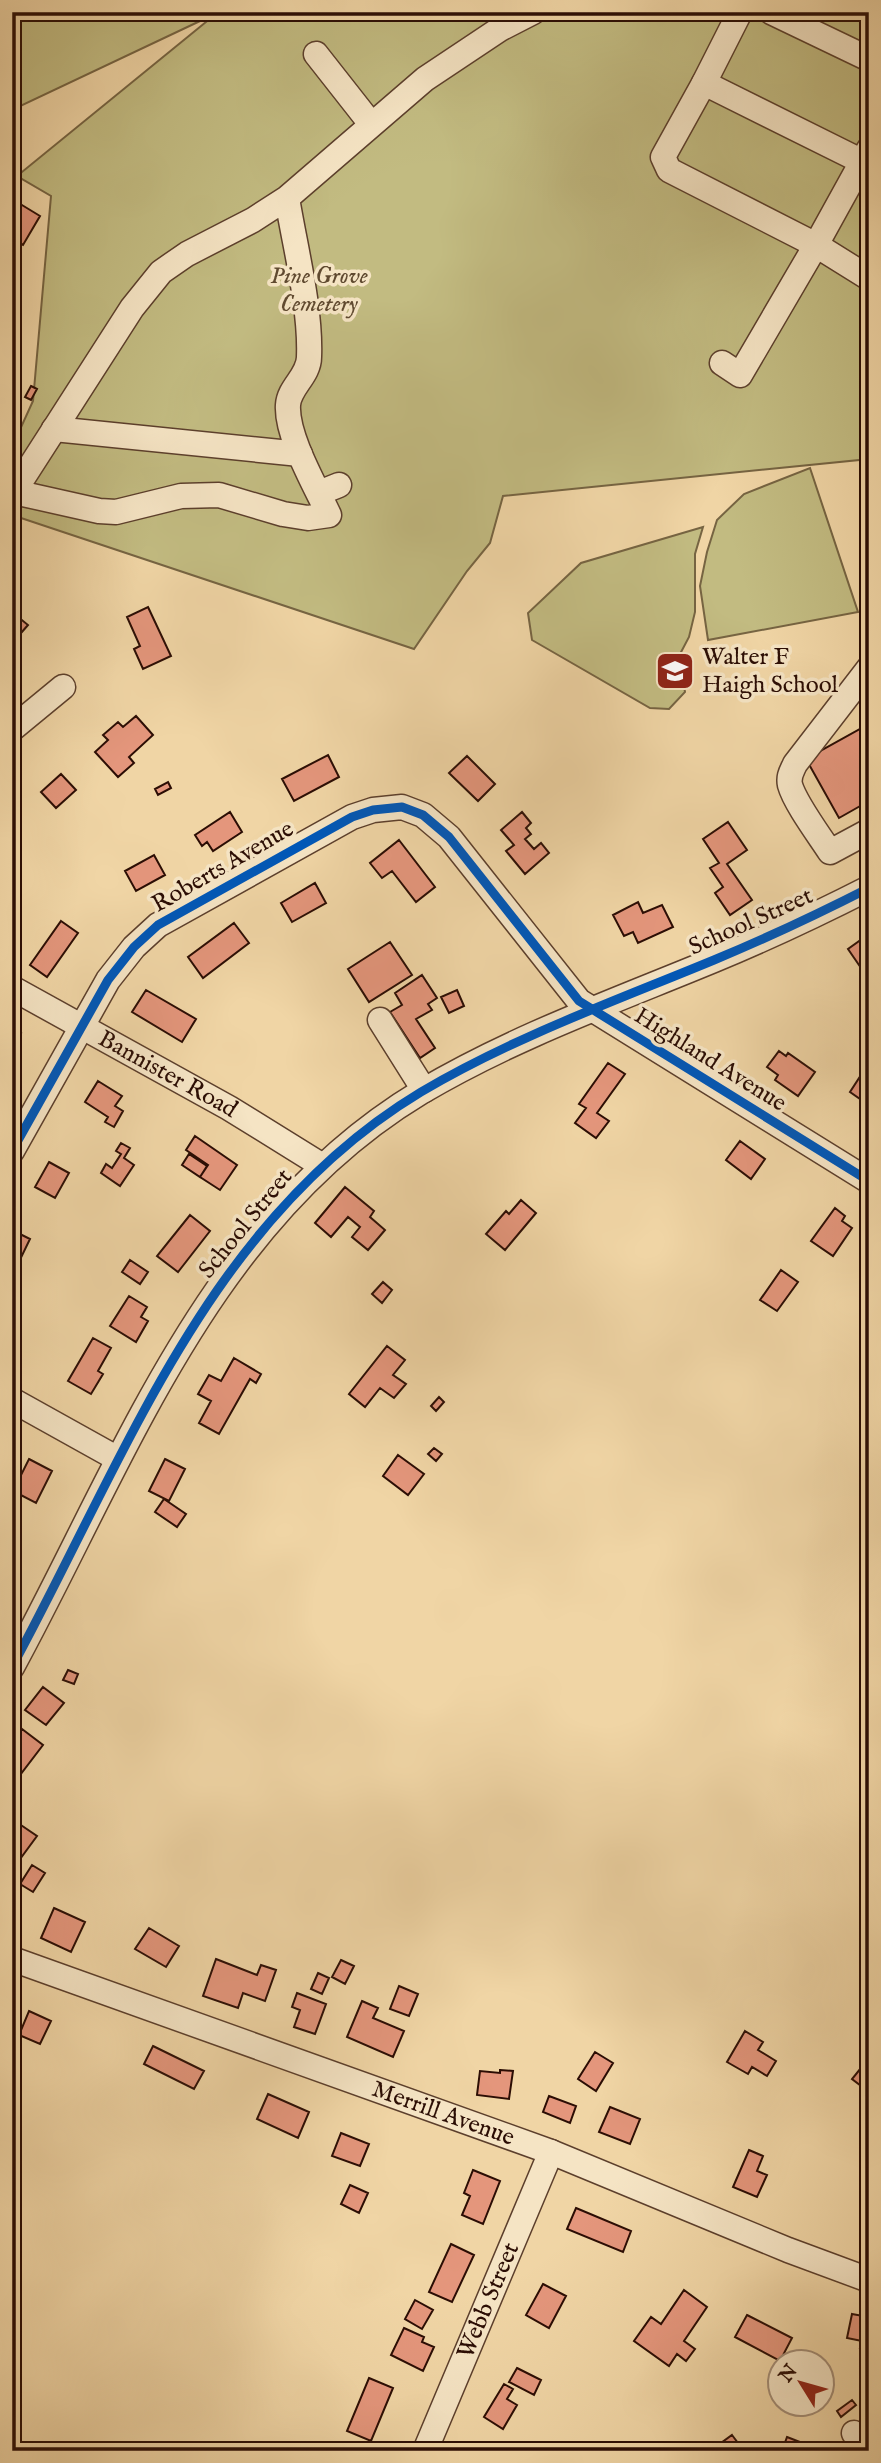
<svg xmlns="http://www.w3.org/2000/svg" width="881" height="2463" font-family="'IM FELL English',serif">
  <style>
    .green { fill: #c2bb81; stroke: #766442; stroke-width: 2 }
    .building { fill: #e4967c; stroke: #2b0d04; stroke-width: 2 }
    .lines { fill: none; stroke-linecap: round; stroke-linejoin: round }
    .minor-casing { stroke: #5c3f2c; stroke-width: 27 }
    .minor { stroke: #f5e4c4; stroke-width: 24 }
    .cycleway-casing { stroke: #f5e4c4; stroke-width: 13 }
    .cycleway { stroke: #0057b8; stroke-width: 9 }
    .labels { text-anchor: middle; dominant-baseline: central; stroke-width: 7; stroke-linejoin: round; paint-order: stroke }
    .park-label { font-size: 24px; font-style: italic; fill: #604a30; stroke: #f5e4c4 }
    .poi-label { font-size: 24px; fill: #2b0d04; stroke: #f5e4c4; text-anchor: start }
    .street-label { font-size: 24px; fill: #2b0d04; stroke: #f5e4c4 }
  </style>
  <rect width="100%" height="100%" fill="#f0d5a5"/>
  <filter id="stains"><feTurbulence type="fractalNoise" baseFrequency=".00286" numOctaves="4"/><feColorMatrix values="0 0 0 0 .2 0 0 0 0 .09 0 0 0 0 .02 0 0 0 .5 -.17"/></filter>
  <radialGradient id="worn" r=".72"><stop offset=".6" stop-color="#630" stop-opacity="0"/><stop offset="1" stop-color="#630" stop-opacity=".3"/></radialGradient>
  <path class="green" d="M12,12h857v447l-366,37 -13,47 -23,28 -53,78 -402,-134v-68l21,-46 18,-205 -34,-20 200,-163 -205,97z
    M810,468l48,144 -150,28 -8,-54 7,-34 10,-32 27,-26z
    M703,527l-8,27v58l-6,25 -10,19 6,36 -16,17 -19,-1 -118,-68 -4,-27 53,-50z"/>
  <path class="building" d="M17,202l23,14 -17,29 -11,-6v-29z
    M31,386l6,3 -6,11 -6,-3z
    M148,607l23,49 -28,13 -9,-20 6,-3 -13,-29z
    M12,612l16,13 -14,16 2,1 -4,5z
    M136,716l17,19 -24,22 5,6 -16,14 -23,-25 13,-12 -5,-5 15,-13 5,5z
    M869,724v77l-30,17 -33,-59z
    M328,755l11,22 -45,24 -12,-22z
    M467,756l28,28 -17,17 -29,-28z
    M61,774l15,16 -20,18 -15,-16z
    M168,782l3,6 -13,7 -3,-6z
    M230,812l12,20 -29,19 -6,-9 -5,4 -7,-11z
    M522,812l9,11 -5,5 5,6 -6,5 9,10 7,-6 8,10 -24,21 -19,-23 8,-6 -13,-15z
    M728,822l19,28 -20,14 25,36 -22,15 -15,-22 8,-6 -13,-19 9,-5 -16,-24z
    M399,840l36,47 -19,15 -24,-31 -10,7 -12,-15z
    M154,855l11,20 -29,16 -11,-20z
    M315,883l11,20 -34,19 -11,-19z
    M638,902l5,11 19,-8 11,22 -35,16 -5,-11 -9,4 -11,-21z
    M61,921l17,12 -31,44 -17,-12z
    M234,923l15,20 -46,35 -15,-21z
    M869,934v29l-8,5 -13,-19z
    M390,942l22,33 -43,27 -21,-33z
    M422,975l15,23 -9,6 4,6 -16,9 19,29 -15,10 -30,-46 12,-7 -7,-12z
    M146,990l50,29 -14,23 -50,-30z
    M457,990l7,16 -15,7 -8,-16z
    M12,1028l9,5 -9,15z
    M779,1051l7,5 2,-3 27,19 -17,24 -23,-16 3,-5 -11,-8z
    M608,1063l17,11 -28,39 12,8 -13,17 -21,-15 11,-15 -7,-4z
    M863,1072l6,4v16l-6,9 -13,-9z
    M98,1081l24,15 -7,10 8,5 -9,16 -9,-5 3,-5 -23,-15z
    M195,1136l42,29 -17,25 -20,-13 8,-12 -22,-15z
    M740,1141l25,18 -14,20 -25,-19z
    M121,1143l9,5 -6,10 10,7 -14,21 -19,-13 5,-9 6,4 9,-14 -5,-3z
    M189,1154l18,12 -7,11 -18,-12z
    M49,1162l20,11 -14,25 -20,-11z
    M345,1187l29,24 -4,6 15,13 -17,20 -16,-13 8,-10 -12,-10 -17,20 -16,-14z
    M521,1200l15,13 -31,37 -19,-16 20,-23 3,3z
    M835,1208l10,8 -3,5 10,7 -19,28 -22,-15z
    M190,1215l20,16 -32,41 -21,-16z
    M12,1230l18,9 -15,31 -3,-2z
    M130,1260l18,12 -8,12 -18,-12z
    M781,1270l17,12 -21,29 -17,-11z
    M383,1282l9,8 -10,13 -10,-9z
    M129,1296l18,11 -6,10 7,4 -12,21 -26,-16z
    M93,1338l18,10 -13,23 5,3 -12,20 -23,-13z
    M387,1346l18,14 -12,15 13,9 -12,14 -14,-10 -15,19 -16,-13z
    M234,1358l27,16 -5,9 -6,-4 -31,55 -20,-11 12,-22 -13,-7 11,-19 12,6z
    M439,1397l5,5 -8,9 -5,-5z
    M434,1448l8,6 -6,7 -8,-7z
    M398,1455l26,19 -16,21 -25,-19z
    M29,1459l23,12 -16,32 -23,-12z
    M165,1459l20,10 -16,32 -20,-10z
    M164,1499l22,15 -9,13 -22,-15z
    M68,1670l10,4 -4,10 -11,-4z
    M43,1687l21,16 -18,22 -21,-15z
    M22,1729l21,16 -29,38 -2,-40z
    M12,1819l25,17 -25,34z
    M32,1865l13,8 -12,19 -13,-8z
    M54,1908l31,14 -14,30 -30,-14z
    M149,1928l30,18 -13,21 -31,-18z
    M216,1959l41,16 4,-10 15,5 -11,31 -22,-8 -5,15 -35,-12z
    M341,1960l13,6 -9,18 -13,-7z
    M318,1973l11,5 -7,16 -11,-5z
    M399,1986l19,8 -9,22 -19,-7z
    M297,1993l29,11 -11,30 -21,-7 6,-17 -8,-3z
    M362,2001l16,7 -5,10 31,13 -11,26 -46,-20z
    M29,2011l22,10 -11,23 -21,-9z
    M745,2031l18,11 -5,8 18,11 -9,15 -15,-9 -4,7 -21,-12z
    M153,2046l51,25 -10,18 -50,-25z
    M595,2052l18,11 -17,28 -18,-12z
    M865,2063l4,3v26l-17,-13z
    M500,2070l13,1 -4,28 -32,-4 3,-24 20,2z
    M268,2094l41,18 -11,26 -41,-19z
    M549,2096l27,10 -6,17 -27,-11z
    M610,2107l30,12 -10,25 -31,-12z
    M341,2133l28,11 -9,22 -28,-10z
    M749,2150l14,6 -6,15 10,4 -10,22 -24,-10z
    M473,2170l27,11 -17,43 -21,-9 8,-19 -6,-3z
    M350,2185l18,8 -9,20 -18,-9z
    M576,2208l55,23 -8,21 -56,-23z
    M451,2244l23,11 -22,47 -23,-10z
    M543,2284l23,12 -17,32 -23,-13z
    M684,2290l23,17 -23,34 11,8 -9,12 -9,-7 -8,12 -35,-25 17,-24 10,7z
    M415,2300l18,10 -11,19 -17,-10z
    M852,2314l17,3v33l-9,-2 2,-7 -15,-3z
    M747,2315l45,23 -12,23 -45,-24z
    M404,2328l20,9 -2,5 12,5 -11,24 -32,-16z
    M517,2368l24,12 -7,15 -25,-13z
    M369,2378l24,10 -22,53 -24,-10z
    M504,2384l9,5 -6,10 10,6 -14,24 -19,-12z
    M852,2400l4,5 -15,12 -4,-6z
    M732,2435l12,16h-34z
    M787,2437l36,14h-41z"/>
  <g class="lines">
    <g class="minor-casing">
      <g id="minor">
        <path d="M740,12l-36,71 -41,74 6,13 147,75 53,33"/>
        <path d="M771,12l98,47"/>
        <path d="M316,54l55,70"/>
        <path d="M704,83l165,82"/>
        <path d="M287,198c8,49 24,110 22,159 0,19 -20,30 -21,48 -2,31 28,82 41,110l-21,3 -25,-4 -64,-19 -38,1 -65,16 -17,-1 -76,-17 -4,-10 113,-176 29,-36 26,-18 66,-34 34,-22 138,-119 75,-50 33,-17"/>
        <path d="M722,363l18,12 76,-130 53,-96"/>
        <path d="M54,429l246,25"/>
        <path d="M319,493l20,-8"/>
        <path d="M869,668l-74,96c-3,7 -7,12 -5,21 5,18 29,50 40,67l39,-21"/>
        <path d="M12,729l51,-42"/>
        <path id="s1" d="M12,988l217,120 92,57"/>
        <path d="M380,1020l44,70"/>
        <path d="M12,1151l96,-171 26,-33 24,-22 194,-108 21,-7 29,-3 21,8 26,22 130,164 290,180"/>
        <path d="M12,1400l106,59"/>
        <path d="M12,1667c113,-208 196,-447 409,-575 93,-55 194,-91 293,-132 53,-22 104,-46 155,-72"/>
        <path id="s2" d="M12,1959l539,193 237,98 81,30"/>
        <path d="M854,2433l15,8"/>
        <path id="s3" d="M425,2451l126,-299"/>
      </g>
    </g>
    <use href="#minor" class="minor"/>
    <g class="cycleway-casing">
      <path id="cycleway" d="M12,1151l96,-171 26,-33 24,-22 194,-108 21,-7 29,-3 21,8 26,22 130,164 290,180
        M12,1667c113,-208 196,-447 409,-575 93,-55 194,-91 293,-132 53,-22 104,-46 155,-72"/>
    </g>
    <use href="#cycleway" class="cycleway"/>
  </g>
  <defs>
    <g id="school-square" transform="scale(2.0125)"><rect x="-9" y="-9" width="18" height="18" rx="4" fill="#8f2418" stroke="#f5e4c4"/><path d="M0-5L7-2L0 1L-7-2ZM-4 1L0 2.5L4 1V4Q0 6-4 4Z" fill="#fff"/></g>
  </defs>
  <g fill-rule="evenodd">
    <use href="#school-square" x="675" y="671"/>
  </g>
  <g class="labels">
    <g class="park-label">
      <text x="319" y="276">Pine Grove<tspan x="319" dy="28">Cemetery</tspan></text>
    </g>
    <g class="poi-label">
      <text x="702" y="657">Walter F<tspan x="702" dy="28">Haigh School</tspan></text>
    </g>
    <g class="street-label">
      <text transform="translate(223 867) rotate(-30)">Roberts Avenue</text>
      <text transform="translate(751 922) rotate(-24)">School Street</text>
      <text transform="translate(710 1060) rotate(32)">Highland Avenue</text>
      <text stroke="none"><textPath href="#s1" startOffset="178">Bannister Road</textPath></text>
      <text transform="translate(246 1224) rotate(-51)">School Street</text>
      <text stroke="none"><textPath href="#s2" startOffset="458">Merrill Avenue</textPath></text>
      <text stroke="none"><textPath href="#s3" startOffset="163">Webb Street</textPath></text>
    </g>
  </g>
  <rect width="881" height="2463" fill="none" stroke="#f0d5a5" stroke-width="42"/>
  <rect x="14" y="14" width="853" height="2435" fill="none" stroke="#2b0d04" stroke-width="3.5"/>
  <rect x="21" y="21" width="839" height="2421" fill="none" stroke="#2b0d04" stroke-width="2"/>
  <g transform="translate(801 2383) rotate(307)"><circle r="33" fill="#f5e4c4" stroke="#a48e77" stroke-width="2"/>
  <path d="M0-5L12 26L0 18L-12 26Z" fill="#8f2418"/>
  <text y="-10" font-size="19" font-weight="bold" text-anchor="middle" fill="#2b0d04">N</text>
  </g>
  <rect width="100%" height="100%" filter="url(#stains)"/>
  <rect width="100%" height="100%" fill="url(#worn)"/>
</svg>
